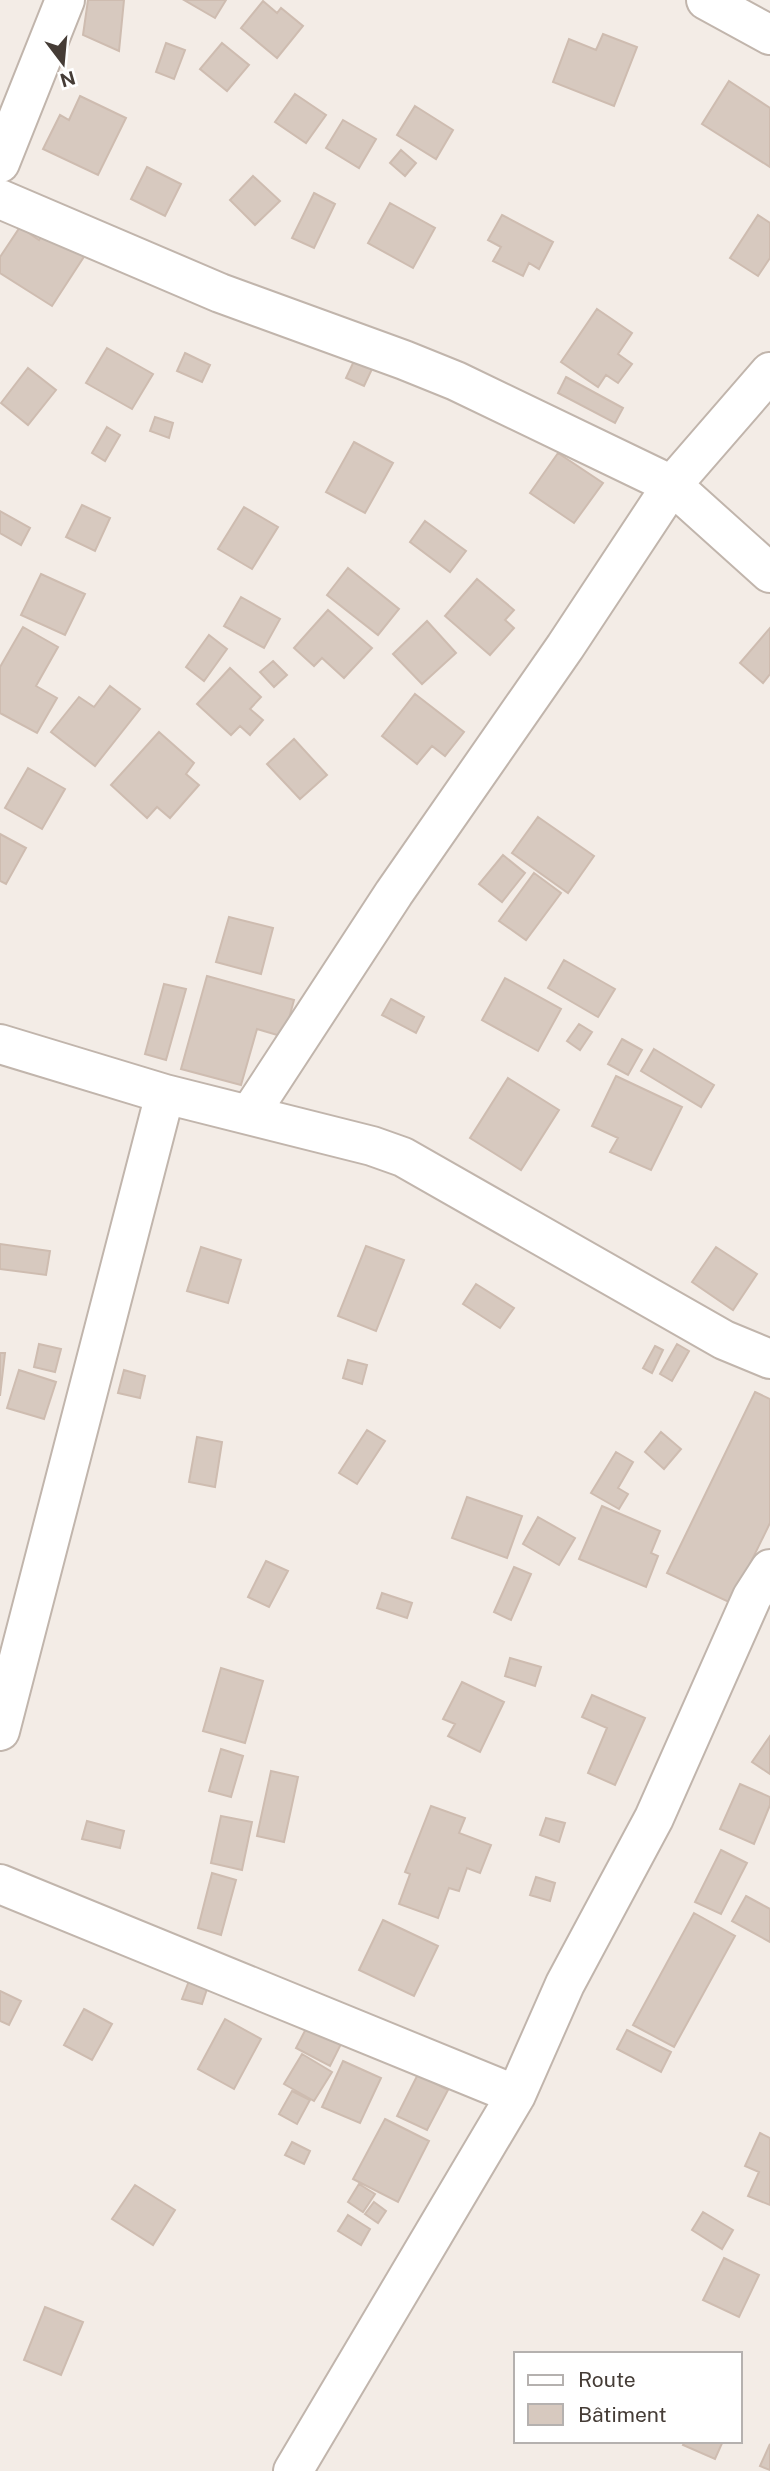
<svg xmlns="http://www.w3.org/2000/svg" width="770" height="2471" font-family="'Public Sans',sans-serif">
  <style>
    .building { fill: #d7c9bf; stroke: #cebcb0; stroke-width: 2 }
    .lines { fill: none; stroke-linecap: round; stroke-linejoin: round }
    .minor-casing { stroke: #c1b5ac; stroke-width: 42 }
    .minor { stroke: #fff; stroke-width: 38 }
  </style>
  <rect width="100%" height="100%" fill="#f3ece6"/>
  <path class="building" d="M88,0h36l-5,51 -36,-16z
    M184,0h42l-11,18z
    M263,1l14,12 4,-5 22,18 -26,32 -36,-30z
    M603,34l34,13 -23,59 -61,-24 16,-43 27,11z
    M166,43l19,7 -11,29 -18,-7z
    M222,43l27,22 -22,26 -27,-22z
    M729,81l41,27v59l-68,-43z
    M295,94l31,21 -20,28 -31,-21z
    M80,96l46,22 -28,57 -55,-26 17,-34 9,5z
    M415,106l38,24 -17,29 -39,-24z
    M343,120l33,19 -17,29 -33,-20z
    M401,150l15,13 -11,13 -15,-13z
    M147,167l34,17 -16,32 -34,-17z
    M253,176l27,25 -25,24 -25,-25z
    M314,193l21,11 -21,44 -22,-10z
    M390,203l45,25 -22,40 -45,-25z
    M502,215l51,27 -14,27 -10,-6 -6,13 -30,-15 8,-14 -13,-7z
    M758,215l12,8v35l-12,18 -28,-18z
    M49,224l40,25 -37,57 -52,-33v-16l20,-30 19,13z
    M597,309l35,24 -14,21 14,10 -14,19 -12,-8 -8,12 -37,-25z
    M107,348l46,26 -21,35 -46,-26z
    M185,353l25,12 -8,17 -25,-11z
    M354,361l18,8 -8,17 -18,-8z
    M28,368l28,22 -28,35 -27,-22z
    M566,377l57,31 -8,15 -57,-30z
    M155,417l18,6 -4,15 -19,-7z
    M107,427l13,8 -15,26 -13,-8z
    M354,442l39,21 -28,50 -39,-21z
    M558,453l45,30 -29,40 -44,-30z
    M82,505l28,13 -15,33 -29,-14z
    M244,507l34,20 -26,42 -34,-20z
    M0,511l30,17 -9,17 -21,-12z
    M425,521l41,30 -16,21 -40,-30z
    M348,568l51,41 -21,26 -51,-40z
    M41,574l44,20 -20,41 -44,-20z
    M477,579l37,31 -9,10 9,8 -24,27 -45,-39z
    M241,597l39,22 -16,29 -40,-22z
    M328,610l44,38 -28,30 -22,-20 -8,8 -20,-18z
    M427,621l29,32 -34,31 -29,-30z
    M23,627l35,20 -22,39 21,12 -20,35 -37,-20v-46z
    M770,628v46l-7,9 -23,-20z
    M209,635l18,14 -23,32 -18,-14z
    M273,661l14,14 -13,12 -14,-15z
    M230,668l31,29 -11,12 13,11 -13,15 -10,-9 -9,9 -34,-31z
    M110,686l30,23 -45,57 -44,-34 28,-35 15,10z
    M415,694l49,38 -19,24 -13,-10 -15,18 -35,-28z
    M159,732l35,31 -8,11 13,11 -29,33 -13,-11 -10,11 -36,-33z
    M294,739l33,36 -27,24 -33,-35z
    M28,768l37,21 -23,40 -37,-21z
    M538,817l56,39 -26,37 -56,-40z
    M0,834l26,14 -20,36 -6,-3z
    M503,855l22,18 -23,29 -23,-18z
    M534,873l27,20 -35,47 -27,-19z
    M229,917l44,11 -12,46 -45,-12z
    M564,960l51,29 -17,28 -50,-29z
    M207,976l87,24 -10,37 -27,-8 -16,56 -60,-16z
    M505,978l56,31 -23,42 -56,-31z
    M164,984l22,5 -20,71 -21,-6z
    M391,999l33,18 -8,16 -34,-18z
    M579,1024l13,8 -12,18 -13,-9z
    M622,1039l20,11 -14,25 -20,-11z
    M654,1049l60,36 -13,22 -60,-36z
    M616,1076l66,31 -31,63 -41,-18 8,-14 -26,-12z
    M508,1078l51,32 -38,60 -51,-32z
    M0,1244l50,7 -4,24 -46,-6z
    M366,1246l38,14 -28,71 -38,-15z
    M201,1247l40,13 -13,43 -41,-12z
    M716,1247l41,27 -24,36 -41,-28z
    M476,1284l38,24 -14,20 -37,-24z
    M39,1344l22,5 -6,23 -21,-5z
    M677,1344l12,7 -17,30 -12,-7z
    M655,1346l8,4 -11,23 -9,-5z
    M0,1353h5l-5,43z
    M348,1360l19,5 -5,19 -19,-6z
    M19,1370l37,12 -12,37 -37,-11z
    M124,1370l21,6 -5,22 -22,-5z
    M755,1392l15,7v124l-39,80 -64,-30z
    M367,1430l18,11 -28,43 -18,-11z
    M661,1432l20,17 -17,20 -19,-17z
    M197,1437l25,5 -7,45 -26,-5z
    M616,1452l17,10 -15,26 10,6 -9,15 -28,-16z
    M467,1497l55,19 -15,42 -55,-20z
    M602,1506l58,25 -9,22 7,3 -12,31 -67,-28z
    M538,1517l37,21 -16,27 -36,-21z
    M266,1561l22,10 -19,36 -21,-10z
    M514,1567l17,7 -20,46 -17,-8z
    M382,1593l30,10 -5,15 -30,-10z
    M510,1658l31,9 -6,19 -30,-10z
    M221,1668l42,13 -18,62 -42,-12z
    M462,1682l42,20 -24,50 -32,-16 7,-12 -12,-5z
    M592,1695l53,23 -30,67 -27,-12 19,-45 -25,-11z
    M770,1736v38l-18,-12z
    M221,1749l22,7 -12,41 -22,-6z
    M271,1771l27,6 -14,65 -27,-6z
    M740,1784l30,13v8l-16,39 -34,-15z
    M431,1806l34,12 -6,15 32,12 -11,28 -13,-5 -8,23 -10,-3 -11,30 -39,-14 11,-30 -5,-2z
    M221,1816l31,6 -10,48 -31,-7z
    M546,1818l19,5 -6,19 -19,-7z
    M87,1821l37,10 -4,17 -38,-9z
    M721,1850l26,13 -26,51 -26,-12z
    M212,1873l24,7 -15,55 -23,-7z
    M536,1877l19,6 -5,18 -20,-6z
    M746,1896l24,13v33l-38,-21z
    M694,1913l41,23 -61,111 -41,-22z
    M383,1920l55,26 -24,50 -55,-26z
    M189,1981l19,5 -6,18 -20,-5z
    M0,1991l21,10 -12,24 -9,-4z
    M84,2009l28,15 -20,36 -28,-15z
    M225,2019l36,20 -27,50 -36,-20z
    M309,2023l34,17 -13,26 -34,-18z
    M627,2030l44,22 -10,20 -44,-23z
    M302,2054l30,18 -18,29 -30,-17z
    M343,2061l38,17 -21,45 -38,-16z
    M418,2074l30,16 -21,40 -30,-14z
    M292,2091l18,9 -13,24 -18,-10z
    M385,2119l44,22 -31,61 -45,-23z
    M760,2133l10,5v67l-22,-9 11,-24 -14,-6z
    M292,2142l18,9 -6,13 -19,-9z
    M359,2184l16,10 -12,18 -15,-10z
    M135,2185l40,25 -22,35 -41,-26z
    M374,2202l12,9 -8,12 -13,-9z
    M703,2212l30,18 -11,19 -30,-19z
    M348,2215l22,14 -9,16 -23,-14z
    M724,2258l35,17 -20,42 -36,-17z
    M45,2307l38,15 -22,53 -37,-15z
    M685,2441h38l-8,18 -32,-14z
    M770,2444v26l-10,-4z"/>
  <g class="lines">
    <g class="minor-casing">
      <path id="minor" d="M706,0l64,35
        M0,163l65,-163
        M0,199l220,94 184,67 52,21 216,104 98,88
        M0,1044l165,50 207,52 31,11 321,183 46,19
        M249,1115l145,-222 171,-246 107,-162 98,-113
        M0,1731l165,-637
        M0,1884l516,211
        M293,2471l223,-376 49,-111 89,-166 98,-221 18,-28"/>
    </g>
    <use href="#minor" class="minor"/>
  </g>
  <rect x="514" y="2352" width="228" height="91" fill="#ffffff" stroke="#b5b1af" stroke-width="2"/>
  <rect x="528" y="2375" width="35" height="10" fill="#ffffff" stroke="#b5b1af" stroke-width="2"/>
  <text x="578" y="2387" font-size="21" fill="#453c36">Route</text>
  <rect x="528" y="2404" width="35" height="21" fill="#d7c9bf" stroke="#b5b1af" stroke-width="2"/>
  <text x="578" y="2422" font-size="21" fill="#453c36">Bâtiment</text>
  <g transform="translate(63 63) rotate(164)" stroke="#ffffff" stroke-width="5" paint-order="stroke">
  <path d="M0-5L12 26L0 18L-12 26Z" fill="#453c36"/>
  <text y="-10" font-size="19" font-weight="bold" text-anchor="middle" fill="#453c36">N</text>
  </g>
</svg>
